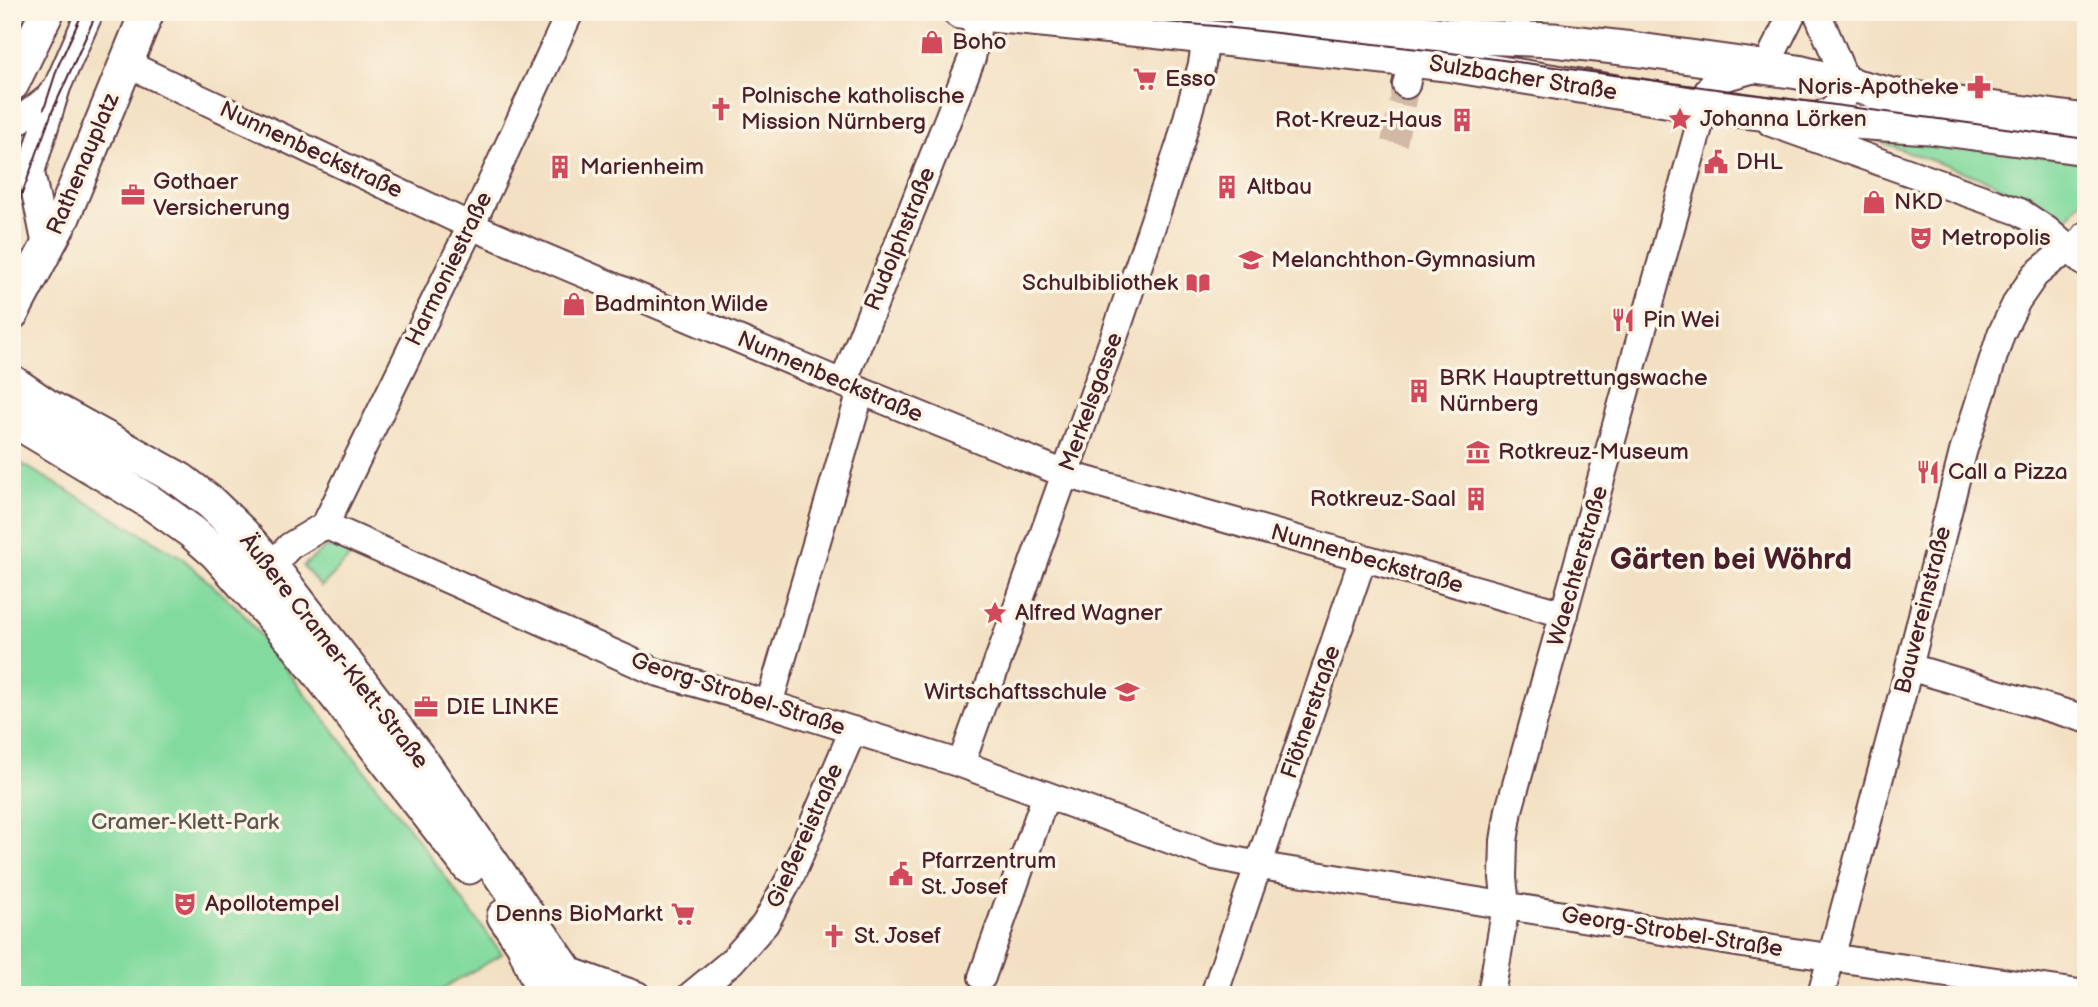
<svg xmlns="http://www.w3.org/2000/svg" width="2098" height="1007" font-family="'Balsamiq Sans',sans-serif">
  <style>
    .green { fill: #82da9f; stroke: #667c65; stroke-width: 2 }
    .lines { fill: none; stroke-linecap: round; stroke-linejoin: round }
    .minor-tunnel { stroke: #d1b9a5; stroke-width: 26; stroke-dasharray: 26 13; stroke-linecap: butt }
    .minor-casing { stroke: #633c42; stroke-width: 30 }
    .major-casing { stroke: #633c42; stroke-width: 37 }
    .minor { stroke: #fff; stroke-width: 26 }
    .major { stroke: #fff; stroke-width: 33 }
    .tram { stroke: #4a1f2b; stroke-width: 2 }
    .labels { text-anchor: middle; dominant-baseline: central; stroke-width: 7; stroke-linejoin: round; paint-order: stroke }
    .poi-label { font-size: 23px; fill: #4a1f2b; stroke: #fcf5e5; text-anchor: start }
    .street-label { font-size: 23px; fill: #4a1f2b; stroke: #fcf5e5 }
    .park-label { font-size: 23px; fill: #5b574e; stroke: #fcf5e5 }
    .district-label { font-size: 30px; font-weight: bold; fill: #4a1f2b; stroke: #fcf5e5 }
  </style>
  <rect width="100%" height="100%" fill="#fcf5e5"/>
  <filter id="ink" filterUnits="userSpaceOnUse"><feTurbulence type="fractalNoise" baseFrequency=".0143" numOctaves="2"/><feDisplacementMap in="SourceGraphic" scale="14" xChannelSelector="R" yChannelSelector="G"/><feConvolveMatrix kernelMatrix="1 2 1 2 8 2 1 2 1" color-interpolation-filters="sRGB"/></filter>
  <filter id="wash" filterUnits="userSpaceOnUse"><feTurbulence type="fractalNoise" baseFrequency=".00686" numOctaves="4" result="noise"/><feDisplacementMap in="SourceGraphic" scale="28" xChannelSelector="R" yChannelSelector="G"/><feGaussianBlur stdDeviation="1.57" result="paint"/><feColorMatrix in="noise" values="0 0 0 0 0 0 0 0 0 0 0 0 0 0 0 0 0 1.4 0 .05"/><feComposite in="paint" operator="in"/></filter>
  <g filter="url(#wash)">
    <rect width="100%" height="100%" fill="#f3e0c3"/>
    <path class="green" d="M12,12h19l-19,38z
      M30,125l3,2 -21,54v-27z
      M1880,140l51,2 155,20v32l-25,33 -69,-45 -115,-41z
      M12,458l169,99 60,54 174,225 87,118 -70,41h-420z
      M326,547l14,2 12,6 -31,32 -18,-21z"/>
  </g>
  <g filter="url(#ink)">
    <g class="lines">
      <path class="minor-tunnel" d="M1394,143l12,-58"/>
      <g class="minor-casing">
        <path id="minor" d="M1773,52l20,-40
          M125,63l346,163 390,165 204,83 499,140
          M1406,85l6,-25
          M1809,119c20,-8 37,-11 38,-35l-30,-72
          M1771,123l249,89 27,18 39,34
          M12,126l36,-28 8,-10
          M47,251l-16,-79 26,-85 33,-75
          M843,383l129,-325 8,-44
          M325,525l331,147 113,32 192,60 253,92 59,12 507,82 306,44
          M273,586l-2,-20 19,-20 35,-21 146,-299 99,-214
          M1909,667l177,52
          M769,704l92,-313
          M961,764l158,-441 61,-179 22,-80 4,-27
          M567,970l70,25
          M982,977l64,-182
          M691,995l40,-33 34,-38 26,-48 62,-146
          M1214,995l149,-437
          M1491,995l15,-89 -3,-28 1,-37 5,-31 190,-683 5,-30 11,-17 40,-11
          M1821,995l81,-300 61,-243 38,-118 16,-33 18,-26 19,-16 24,-13 8,-11"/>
      </g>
      <g class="major-casing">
        <path id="major" d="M960,12l192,19 294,33 256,42 107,13 120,8 157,21
          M1244,12l210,24 99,4 79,9 166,23 94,23 194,26
          M12,84l35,-72
          M12,313l51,-96 84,-205
          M12,382l35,24 134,74 29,22 31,30 30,34 154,200 158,229
          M12,419l138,83 42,30 24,21 80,91 173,223
          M504,916l19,28 21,51"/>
      </g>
      <use href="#minor" class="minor"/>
      <use href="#major" class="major"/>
      <path class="tram" d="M1042,12l173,14 221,25 650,88
        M44,109l14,-43 25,-54
        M12,221l40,-109 45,-100"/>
    </g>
  </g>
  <defs>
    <g id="shop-bare" transform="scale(1.89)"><path d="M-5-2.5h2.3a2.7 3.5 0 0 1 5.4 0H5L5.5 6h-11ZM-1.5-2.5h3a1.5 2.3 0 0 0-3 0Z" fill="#d1495b" stroke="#fcf5e5" stroke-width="2.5" paint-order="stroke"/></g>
    <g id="supermarket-bare" transform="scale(1.89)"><path d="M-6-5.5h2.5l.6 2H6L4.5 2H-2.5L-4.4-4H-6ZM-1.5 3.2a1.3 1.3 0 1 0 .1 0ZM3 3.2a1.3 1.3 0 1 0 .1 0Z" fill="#d1495b" stroke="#fcf5e5" stroke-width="2.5" paint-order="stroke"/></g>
    <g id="pharmacy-bare" transform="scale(1.89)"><path d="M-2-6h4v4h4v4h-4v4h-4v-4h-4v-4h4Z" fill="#d1495b" stroke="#fcf5e5" stroke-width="2.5" paint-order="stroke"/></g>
    <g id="church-bare" transform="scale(1.89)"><path d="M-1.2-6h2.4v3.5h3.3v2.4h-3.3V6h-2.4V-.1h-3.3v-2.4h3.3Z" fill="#d1495b" stroke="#fcf5e5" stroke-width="2.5" paint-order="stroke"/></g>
    <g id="sight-bare" transform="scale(1.89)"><path d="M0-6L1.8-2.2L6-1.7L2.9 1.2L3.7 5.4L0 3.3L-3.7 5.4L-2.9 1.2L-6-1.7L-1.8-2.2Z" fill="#d1495b" stroke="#fcf5e5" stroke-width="2.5" paint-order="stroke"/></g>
    <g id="building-bare" transform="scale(1.89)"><path d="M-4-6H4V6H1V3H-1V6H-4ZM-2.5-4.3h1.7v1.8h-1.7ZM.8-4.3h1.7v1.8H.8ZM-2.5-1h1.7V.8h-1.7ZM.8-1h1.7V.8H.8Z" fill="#d1495b" stroke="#fcf5e5" stroke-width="2.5" paint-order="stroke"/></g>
    <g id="civic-bare" transform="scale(1.89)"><path d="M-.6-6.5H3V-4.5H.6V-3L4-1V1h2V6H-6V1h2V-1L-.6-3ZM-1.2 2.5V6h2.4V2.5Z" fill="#d1495b" stroke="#fcf5e5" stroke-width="2.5" paint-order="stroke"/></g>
    <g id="office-bare" transform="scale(1.89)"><path d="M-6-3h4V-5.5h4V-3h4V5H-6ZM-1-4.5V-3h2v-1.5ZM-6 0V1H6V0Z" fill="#d1495b" stroke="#fcf5e5" stroke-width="2.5" paint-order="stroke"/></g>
    <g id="theatre-bare" transform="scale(1.89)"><path d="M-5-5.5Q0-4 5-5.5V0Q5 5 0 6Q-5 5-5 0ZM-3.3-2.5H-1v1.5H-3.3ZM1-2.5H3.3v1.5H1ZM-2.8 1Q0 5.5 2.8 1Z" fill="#d1495b" stroke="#fcf5e5" stroke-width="2.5" paint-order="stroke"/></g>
    <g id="school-bare" transform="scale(1.89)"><path d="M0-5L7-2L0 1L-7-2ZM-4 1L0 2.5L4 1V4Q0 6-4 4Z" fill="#d1495b" stroke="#fcf5e5" stroke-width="2.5" paint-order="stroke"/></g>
    <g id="library-bare" transform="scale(1.89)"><path d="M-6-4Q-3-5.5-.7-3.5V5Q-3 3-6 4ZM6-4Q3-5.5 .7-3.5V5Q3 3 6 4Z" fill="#d1495b" stroke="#fcf5e5" stroke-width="2.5" paint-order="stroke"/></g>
    <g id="restaurant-bare" transform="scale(1.89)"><path d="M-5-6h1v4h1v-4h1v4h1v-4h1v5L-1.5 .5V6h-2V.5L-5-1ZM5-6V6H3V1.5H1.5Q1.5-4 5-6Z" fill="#d1495b" stroke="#fcf5e5" stroke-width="2.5" paint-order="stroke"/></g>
    <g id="museum-bare" transform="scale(1.89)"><path d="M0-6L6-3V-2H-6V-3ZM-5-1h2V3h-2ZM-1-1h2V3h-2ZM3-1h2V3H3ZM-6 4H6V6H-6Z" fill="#d1495b" stroke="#fcf5e5" stroke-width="2.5" paint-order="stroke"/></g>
  </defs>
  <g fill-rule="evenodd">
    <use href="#shop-bare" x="932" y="42"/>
    <use href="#supermarket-bare" x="1145" y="79"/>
    <use href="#pharmacy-bare" x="1979" y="87"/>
    <use href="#church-bare" x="721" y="109"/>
    <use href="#sight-bare" x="1680" y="119"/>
    <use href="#building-bare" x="1462" y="120"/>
    <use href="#civic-bare" x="1716" y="162"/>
    <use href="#building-bare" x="560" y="167"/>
    <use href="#building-bare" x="1227" y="187"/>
    <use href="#office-bare" x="133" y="195"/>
    <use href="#shop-bare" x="1874" y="202"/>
    <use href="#theatre-bare" x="1921" y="238"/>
    <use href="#school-bare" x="1251" y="260"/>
    <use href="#library-bare" x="1198" y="283"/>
    <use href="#shop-bare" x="574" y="304"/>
    <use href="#restaurant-bare" x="1623" y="320"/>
    <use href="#building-bare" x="1419" y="391"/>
    <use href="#museum-bare" x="1478" y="452"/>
    <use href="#restaurant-bare" x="1928" y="472"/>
    <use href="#building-bare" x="1476" y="499"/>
    <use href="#sight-bare" x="995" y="613"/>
    <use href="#school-bare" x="1127" y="692"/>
    <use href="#office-bare" x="426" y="707"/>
    <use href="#civic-bare" x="901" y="874"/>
    <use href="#theatre-bare" x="185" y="904"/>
    <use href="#supermarket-bare" x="683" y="914"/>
    <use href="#church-bare" x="834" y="936"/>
  </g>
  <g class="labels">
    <g class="poi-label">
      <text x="952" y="42">Boho</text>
      <text x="1165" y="79">Esso</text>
      <text x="1959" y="87" text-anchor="end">Noris-Apotheke</text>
      <text x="741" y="96">Polnische katholische<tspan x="741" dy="26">Mission Nürnberg</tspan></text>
      <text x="1700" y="119">Johanna Lörken</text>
      <text x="1442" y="120" text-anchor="end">Rot-Kreuz-Haus</text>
      <text x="1736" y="162">DHL</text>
      <text x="580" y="167">Marienheim</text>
      <text x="153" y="182">Gothaer<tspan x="153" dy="26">Versicherung</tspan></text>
      <text x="1247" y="187">Altbau</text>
      <text x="1894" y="202">NKD</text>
      <text x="1941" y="238">Metropolis</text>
      <text x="1271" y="260">Melanchthon-Gymnasium</text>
      <text x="1178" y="283" text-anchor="end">Schulbibliothek</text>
      <text x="594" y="304">Badminton Wilde</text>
      <text x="1643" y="320">Pin Wei</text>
      <text x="1439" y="378">BRK Hauptrettungswache<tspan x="1439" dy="26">Nürnberg</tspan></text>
      <text x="1498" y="452">Rotkreuz-Museum</text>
      <text x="1948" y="472">Call a Pizza</text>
      <text x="1456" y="499" text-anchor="end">Rotkreuz-Saal</text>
      <text x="1015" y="613">Alfred Wagner</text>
      <text x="1107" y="692" text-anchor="end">Wirtschaftsschule</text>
      <text x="446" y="707">DIE LINKE</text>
      <text x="921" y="861">Pfarrzentrum<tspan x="921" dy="26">St. Josef</tspan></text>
      <text x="205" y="904">Apollotempel</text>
      <text x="663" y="914" text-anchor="end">Denns BioMarkt</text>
      <text x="854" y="936">St. Josef</text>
    </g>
    <g class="street-label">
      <text transform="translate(1523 78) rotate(9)">Sulzbacher Straße</text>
      <text transform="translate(311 150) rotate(25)">Nunnenbeckstraße</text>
      <text transform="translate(83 164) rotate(-67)">Rathenauplatz</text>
      <text transform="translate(900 239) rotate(-68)">Rudolphstraße</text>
      <text transform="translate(449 269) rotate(-64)">Harmoniestraße</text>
      <text transform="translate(830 377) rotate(23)">Nunnenbeckstraße</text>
      <text transform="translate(1091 402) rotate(-70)">Merkelsgasse</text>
      <text transform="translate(1367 559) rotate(16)">Nunnenbeckstraße</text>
      <text transform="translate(1578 566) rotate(-74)">Waechterstraße</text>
      <text transform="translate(1923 610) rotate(-76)">Bauvereinstraße</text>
      <text transform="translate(334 651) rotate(52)">Äußere Cramer-Klett-Straße</text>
      <text transform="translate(738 694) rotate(18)">Georg-Strobel-Straße</text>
      <text transform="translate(1311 712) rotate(-71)">Flötnerstraße</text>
      <text transform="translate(805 836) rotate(-66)">Gießereistraße</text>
      <text transform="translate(1672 932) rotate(9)">Georg-Strobel-Straße</text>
    </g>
    <g class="park-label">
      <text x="185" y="822">Cramer-Klett-Park</text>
    </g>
    <g class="district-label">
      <text x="1731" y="560">Gärten bei Wöhrd</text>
    </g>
  </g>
  <rect width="2098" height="1007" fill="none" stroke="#fcf5e5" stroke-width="42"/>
</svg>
